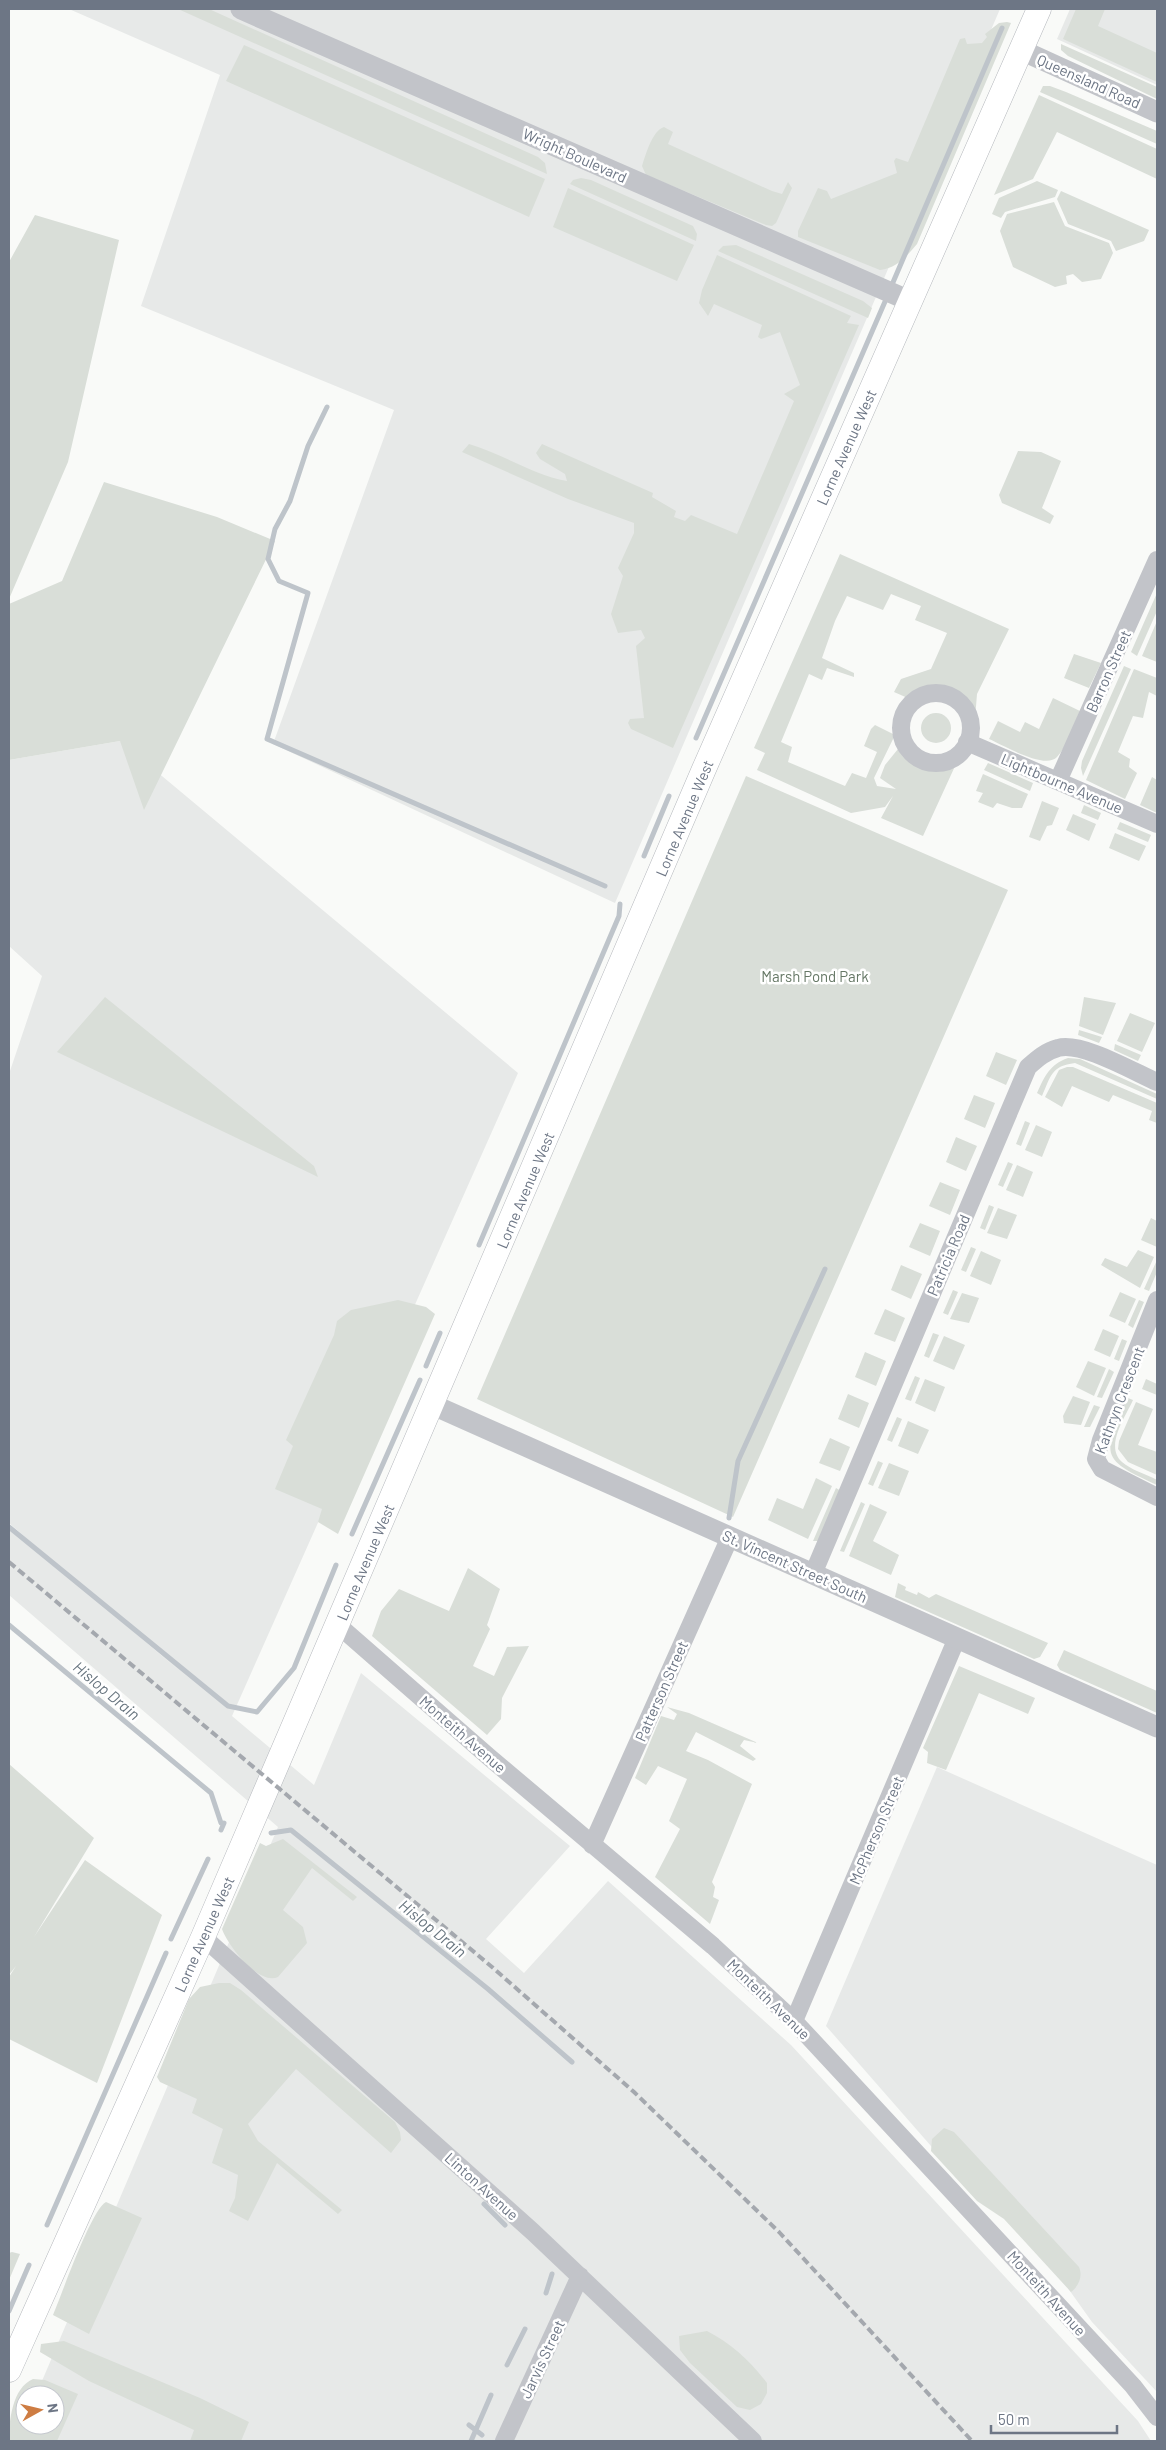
<svg xmlns="http://www.w3.org/2000/svg" width="1166" height="2450" font-family="Barlow,sans-serif">
  <style>
    .built { fill: #e7e9e8 }
    .green { fill: #d9ded8; fill-rule: evenodd }
    .lines { fill: none; stroke-linecap: round; stroke-linejoin: round }
    .stream { stroke: #bec4ca; stroke-width: 5 }
    .secondary-casing { stroke: #b5b8bd; stroke-width: 25 }
    .minor { stroke: #c2c4c9; stroke-width: 18 }
    .tertiary { stroke: #c2c4c9; stroke-width: 21 }
    .secondary { stroke: #fff; stroke-width: 24 }
    .rail { stroke: #a4a8ae; stroke-width: 4; stroke-dasharray: 8 4; stroke-linecap: butt }
    .labels { text-anchor: middle; dominant-baseline: central; stroke-width: 5; stroke-linejoin: round; paint-order: stroke }
    .street-label { font-size: 15px; fill: #6d7685; stroke: #fff }
    .park-label { font-size: 15px; fill: #667866; stroke: #fff }
    .water-label { font-size: 16px; font-style: italic; fill: #68757f; stroke: #fff }
  </style>
  <rect width="100%" height="100%" fill="#f9faf8"/>
  <path class="built" d="M69,9h931l-385,894 -342,-159 121,-334 -253,-104 79,-231z
    M1070,9h87v76l-100,-46z
    M120,741l398,332 -286,643 82,69 47,-112 209,173 -84,93 38,34 84,-92 183,164 347,376 13,20h-1134l8,-16h30v-30h-19l242,-568 -269,-232v-70l173,148 -173,-150v-449l33,-98 -33,-30v-186z
    M937,1767l220,98v527l-65,-70 -37,-52 -51,-54 -31,-22 -147,-168z"/>
  <path class="green" d="M178,9h31l329,148 7,6 2,11z
    M1076,9h29l-7,17 59,27v29l-94,-43z
    M1007,22l4,1 -94,221c-11,13 -20,24 -37,26l-82,-33v-6l20,-43 9,3 4,8 66,-26 -3,-12 2,-3 12,4 52,-123 5,-1 2,6 15,-1 5,-6 -2,-3 14,-11z
    M1061,44l96,43v12l-89,-43 -7,-6z
    M244,45l301,134 -16,38 -303,-136z
    M1043,86h7l16,6 91,39v13l-117,-52z
    M1039,95l118,54v30l-100,-47 -24,47 -39,16z
    M664,127l9,5 -5,12 104,47 10,3 6,-12 4,6 -16,35 -4,3 -6,-1 -120,-50 -4,-9c4,-12 10,-35 22,-39z
    M581,178l10,2 102,46 4,8 -1,7 -126,-57 3,-4z
    M1037,181l21,9 -3,7 -50,15 -4,6 -9,-4 7,-16z
    M568,188l126,57 -17,36 -124,-54z
    M1061,191l88,39 -5,11 -28,10 -5,-10 -43,-17 -11,-25z
    M1054,202l11,24 44,17 4,10 -12,26 -19,3 -9,-8 -7,2 1,8 -12,3 -42,-20 -13,-36 7,-17z
    M35,215l84,25 -51,222 -59,137v-337z
    M736,245l127,56 9,7 -4,10 -150,-67 5,-5z
    M717,255l134,61 -4,7 12,2 -186,423 -42,-19 -3,-6 2,-4 14,-1 -8,-72 9,-8 -4,-8 -23,3 -7,-19 12,-38 -5,-8 16,-35v-10l-66,-24 -106,-47 7,-8c34,10 64,31 98,37l-2,-7 -25,-15 -4,-6 6,-9 111,49 -1,4 24,14 -2,6 11,4 6,-6 46,19 57,-133 -10,-7 16,-9 -20,-53 -19,7 -3,-2 4,-12 -48,-21 -6,12 -9,-13 3,-13z
    M1018,451l23,1 20,9 -19,47 12,8 -4,8 -48,-21 -3,-8z
    M104,482l113,35 58,24 -131,269 -24,-69 -111,19v-156l53,-23z
    M840,554l169,75 -32,65 -2,25c-12,-28 -39,-39 -65,-20l-16,-7 7,-13 30,-10 16,-36 -32,-13 6,-14 -30,-12 -8,16 -36,-14 -12,25 -13,37 32,15v4l-27,-9 -5,12 -13,-6 -28,68 11,5 -4,15 57,24 7,-13 14,5 11,-26 -13,-6 7,-17 4,-4 20,10 -21,43 3,8 19,3 -16,-11 5,-13 13,-16 27,17 31,-2 -33,72 -42,-18 12,-22 -8,11 -34,6 -94,-43 8,-17 -11,-5z
    M1157,593v18l-20,45 -6,-4z
    M1157,621v41l-15,-6z
    M1074,654l27,9 -12,25 -25,-10z
    M1124,666l7,3 -48,107 -2,-8 1,-7z
    M1134,669l23,9v18l-8,-4 -6,26 -10,-2 -15,36 12,7 -1,8 8,6 -12,26 -39,-19z
    M1053,698l27,13c-7,14 -12,34 -23,46 -12,13 -54,-12 -68,-18l9,-18 22,11 5,-10 14,7z
    M921 728a15 15 0 1 1 30 0a15 15 0 1 1-30 0Z
    M988,763l45,20 -3,8 -46,-21z
    M983,774l45,20 -6,14h-10l-15,-5 -4,5 -15,-6 5,-9 -7,-2z
    M746,776l262,114 -275,627 -256,-118z
    M1152,777l5,3v33l-17,-8z
    M1042,801l17,7 -7,17 -5,1 -7,15 -11,-4z
    M1084,805l17,8 -3,7 -17,-7z
    M1073,814l23,10 -7,17 -23,-11z
    M1120,822l31,13 -3,7 -31,-13z
    M1115,833l31,13 -7,15 -30,-13z
    M105,997l209,169 4,11 -261,-125z
    M1084,997l32,6 -13,32 -24,-9z
    M1130,1013l25,10 -13,29 -25,-11z
    M1079,1030l23,7 -3,6 -21,-8z
    M1115,1044l26,11 -3,6 -24,-11z
    M996,1052l21,8 -11,25 -20,-9z
    M1068,1058l12,1 77,35v5l-82,-36c-24,3 -24,13 -33,33l-5,-3c8,-17 12,-28 31,-35z
    M1067,1067h6l84,36v20l-8,-3 3,-9 -39,-16 -4,7 -37,-16 -10,21 -17,-10 14,-27z
    M974,1095l21,8 -10,25 -21,-9z
    M1025,1121l5,2 -9,23 -5,-2z
    M1036,1125l16,7 -10,25 -17,-7z
    M956,1137l21,9 -11,25 -20,-9z
    M1008,1162l5,2 -10,23 -5,-2z
    M1017,1165l16,7 -10,25 -17,-7z
    M940,1182l20,8 -10,25 -21,-9z
    M989,1205l5,2 -9,23 -5,-2z
    M998,1208l19,7 -10,24 -20,-6z
    M1151,1218l6,3v26l-16,-7z
    M920,1223l20,8 -10,25 -21,-9z
    M971,1247l5,2 -10,23 -5,-2z
    M1138,1250l16,7 -14,31 -39,-23 4,-7 22,9z
    M981,1251l20,9 -10,25 -21,-9z
    M1157,1260v12l-8,19 -5,-2z
    M901,1265l21,9 -11,25 -20,-9z
    M953,1290l5,2 -10,23 -5,-2z
    M1120,1292l16,7 -11,24 -16,-7z
    M962,1293l17,5 -10,25 -19,-4z
    M398,1300l28,7 9,7 -97,220 -20,-12 4,-13 -47,-20 18,-43 -7,-6 48,-105 3,-14 14,-11z
    M1139,1300l5,2 -11,26 -5,-3z
    M885,1309l20,9 -10,24 -21,-8z
    M1103,1329l16,7 -9,21 -16,-7z
    M933,1333l6,2 -10,23 -5,-2z
    M944,1336l21,9 -11,25 -21,-9z
    M1122,1339l5,2 -8,20 -5,-2z
    M865,1352l21,9 -10,25 -21,-9z
    M1088,1361l18,7 -12,28 -18,-9z
    M1109,1369l5,3 -12,26 -5,-1z
    M915,1376l5,2 -9,23 -6,-2z
    M925,1379l20,8 -10,25 -20,-9z
    M1146,1379l11,5v11l-15,-6z
    M848,1394l21,9 -10,25 -21,-9z
    M1073,1396l17,6 -9,23 -17,-2 -1,-7z
    M1128,1398l5,2c-7,16 -29,46 -11,62 9,8 24,12 35,18v5c-59,-27 -54,-30 -29,-87z
    M1136,1402l17,7 -15,36 19,7v23l-29,-13 -10,-13 1,-8z
    M1094,1405l6,2 -10,20h-6z
    M897,1417l5,2 -10,23 -5,-2z
    M908,1421l21,9 -11,24 -20,-8z
    M830,1438l20,9 -10,24 -21,-8z
    M878,1461l5,2 -10,23 -5,-2z
    M889,1463l20,8 -10,25 -21,-8z
    M816,1478l16,8 -24,53 -40,-19 9,-22 26,11z
    M836,1488l5,3 -23,50h-5z
    M861,1502l4,2 -21,48 -4,-1z
    M870,1504l17,8 -14,29 26,14 -8,20 -42,-19z
    M468,1568l32,21 -13,36 3,4 -17,37 21,10 13,-29 22,-1 -27,52 -1,21 -14,16 -115,-99 9,-25 18,-22 50,22z
    M898,1583l8,4 -1,3 12,5 1,-3 11,6 7,-4 112,49 -8,14 -6,2 -139,-62z
    M1064,1650l93,41v22l-97,-43 -3,-5z
    M959,1666l76,32 -7,16 -49,-21 -33,77 -19,-7 1,-11 -5,-4z
    M667,1707l22,6 69,30 -14,-3 -4,6 16,13 -3,2 -57,-29 -10,19 22,9 44,24 -40,98 3,5 -2,10 6,3 -9,24 -55,-47 25,-48 -11,-8 18,-42 -29,-13 -12,19 -11,-7 26,-62 13,4 3,-6z
    M9,1764l85,74 -60,99 51,-77 77,55 -65,168 -88,-44v-62l7,-11 -7,9z
    M283,1839l74,58 -4,4 -41,-33 -29,42 20,17 4,16 -29,34c-19,9 -50,-31 -56,-48l38,-86 6,3z
    M219,1983h11l11,7 154,132 5,10 1,8 -10,13 -95,-84 -48,55 10,17 84,69 -4,4 -61,-51 -29,58 -19,-10 6,-13 3,-23 -26,-12 11,-34 -31,-16 5,-14 -37,-17 -3,-5 32,-78 11,-12z
    M944,2128l10,4 125,135c4,9 0,19 -8,25l-67,-73 -27,-18 -46,-50 1,-12z
    M106,2202l36,16 -53,116 -36,-19c9,-21 38,-105 53,-113z
    M12,2252l8,2 -11,26v-27z
    M707,2331c25,13 43,30 60,52v10l-6,11 -11,6 -13,-3 -47,-44 -10,-13 -1,-14z
    M64,2341l136,57 49,24 -8,19h-51l4,-11 -105,-49 -49,-29 1,-8z
    M33,2379l12,1 33,14 -21,47h-48c0,-20 3,-53 24,-62zM25,2395h30v30h-30z"/>
  <g class="lines">
    <path class="stream" d="M891,287l111,-259
      M327,407l-19,39 -18,55 -15,28 -7,30 11,22 29,12 -41,146 338,147
      M696,738l191,-441
      M644,856l25,-60
      M479,1245l140,-329 1,-12
      M426,1366l14,-33
      M729,1518l9,-57 87,-192
      M9,1527l219,179 29,6 37,-44 42,-103
      M352,1534l68,-154
      M9,1625l202,168 10,30
      M221,1830l3,-7
      M271,1833l20,-3 197,159 84,73
      M171,1939l37,-80
      M484,2204l21,21
      M47,2225l119,-272
      M546,2293l6,-19
      M9,2311l20,-46
      M507,2365l18,-36
      M469,2425l13,10
      M471,2441l20,-46"/>
    <g class="secondary-casing">
      <path id="secondary" d="M9,2370l194,-433 501,-1168 335,-760"/>
    </g>
    <path class="minor" d="M901 728a35 35 0 1 1 70 0a35 35 0 1 1-70 0Z
      M967,742l190,82
      M1058,781l99,-221
      M1157,1300l-56,140 -5,19 6,10 55,28
      M813,1574l215,-507c9,-8 18,-16 30,-19 23,-7 76,24 99,34
      M338,1625l151,132 224,189 81,75 339,365 24,31
      M592,1845l138,-308
      M203,1937l330,295 220,209
      M794,2021l163,-383
      M504,2441l76,-165"/>
    <path class="tertiary" d="M241,9l669,292
      M1021,50l136,62
      M433,1405l724,322"/>
    <use href="#secondary" class="secondary"/>
    <path class="rail" d="M9,1562l483,405 142,125 145,140 193,209"/>
  </g>
  <g class="labels">
    <g class="street-label">
      <text transform="translate(1089 81) rotate(24)">Queensland Road</text>
      <text transform="translate(575 155) rotate(24)">Wright Boulevard</text>
      <text transform="translate(846 447) rotate(-66)">Lorne Avenue West</text>
      <text transform="translate(1108 671) rotate(-66)">Barron Street</text>
      <text transform="translate(1062 783) rotate(23)">Lightbourne Avenue</text>
      <text transform="translate(684 818) rotate(-67)">Lorne Avenue West</text>
      <text transform="translate(525 1190) rotate(-67)">Lorne Avenue West</text>
      <text transform="translate(948 1255) rotate(-67)">Patricia Road</text>
      <text transform="translate(1119 1400) rotate(-69)">Kathryn Crescent</text>
      <text transform="translate(365 1562) rotate(-67)">Lorne Avenue West</text>
      <text transform="translate(795 1566) rotate(24)">St. Vincent Street South</text>
      <text transform="translate(661 1691) rotate(-66)">Patterson Street</text>
      <text transform="translate(463 1734) rotate(41)">Monteith Avenue</text>
      <text transform="translate(876 1830) rotate(-67)">McPherson Street</text>
      <text transform="translate(204 1934) rotate(-66)">Lorne Avenue West</text>
      <text transform="translate(769 1999) rotate(44)">Monteith Avenue</text>
      <text transform="translate(482 2186) rotate(42)">Linton Avenue</text>
      <text transform="translate(1047 2293) rotate(48)">Monteith Avenue</text>
      <text transform="translate(542 2359) rotate(-65)">Jarvis Street</text>
    </g>
    <g class="park-label">
      <text x="815" y="976">Marsh Pond Park</text>
    </g>
    <g class="water-label">
      <text transform="translate(107 1690) rotate(40)">Hislop Drain</text>
      <text transform="translate(433 1928) rotate(39)">Hislop Drain</text>
    </g>
  </g>
  <rect width="1166" height="2450" fill="none" stroke="#6d7685" stroke-width="20"/>
  <g transform="translate(40 2410) rotate(82)"><circle r="24" fill="#ffffff" stroke="#c5c8ce"/>
  <path d="M0-4L9 19L0 12L-9 19Z" fill="#ce7d43"/>
  <text y="-8" font-size="14" font-weight="bold" text-anchor="middle" fill="#6d7685">N</text>
  </g>
  <path d="M991 2425v8h126v-8" fill="none" stroke="#6d7685" stroke-width="2.5"/>
  <text x="998" y="2425" font-size="15" fill="#6d7685" stroke="#ffffff" stroke-width="4" paint-order="stroke">50 m</text>
</svg>
